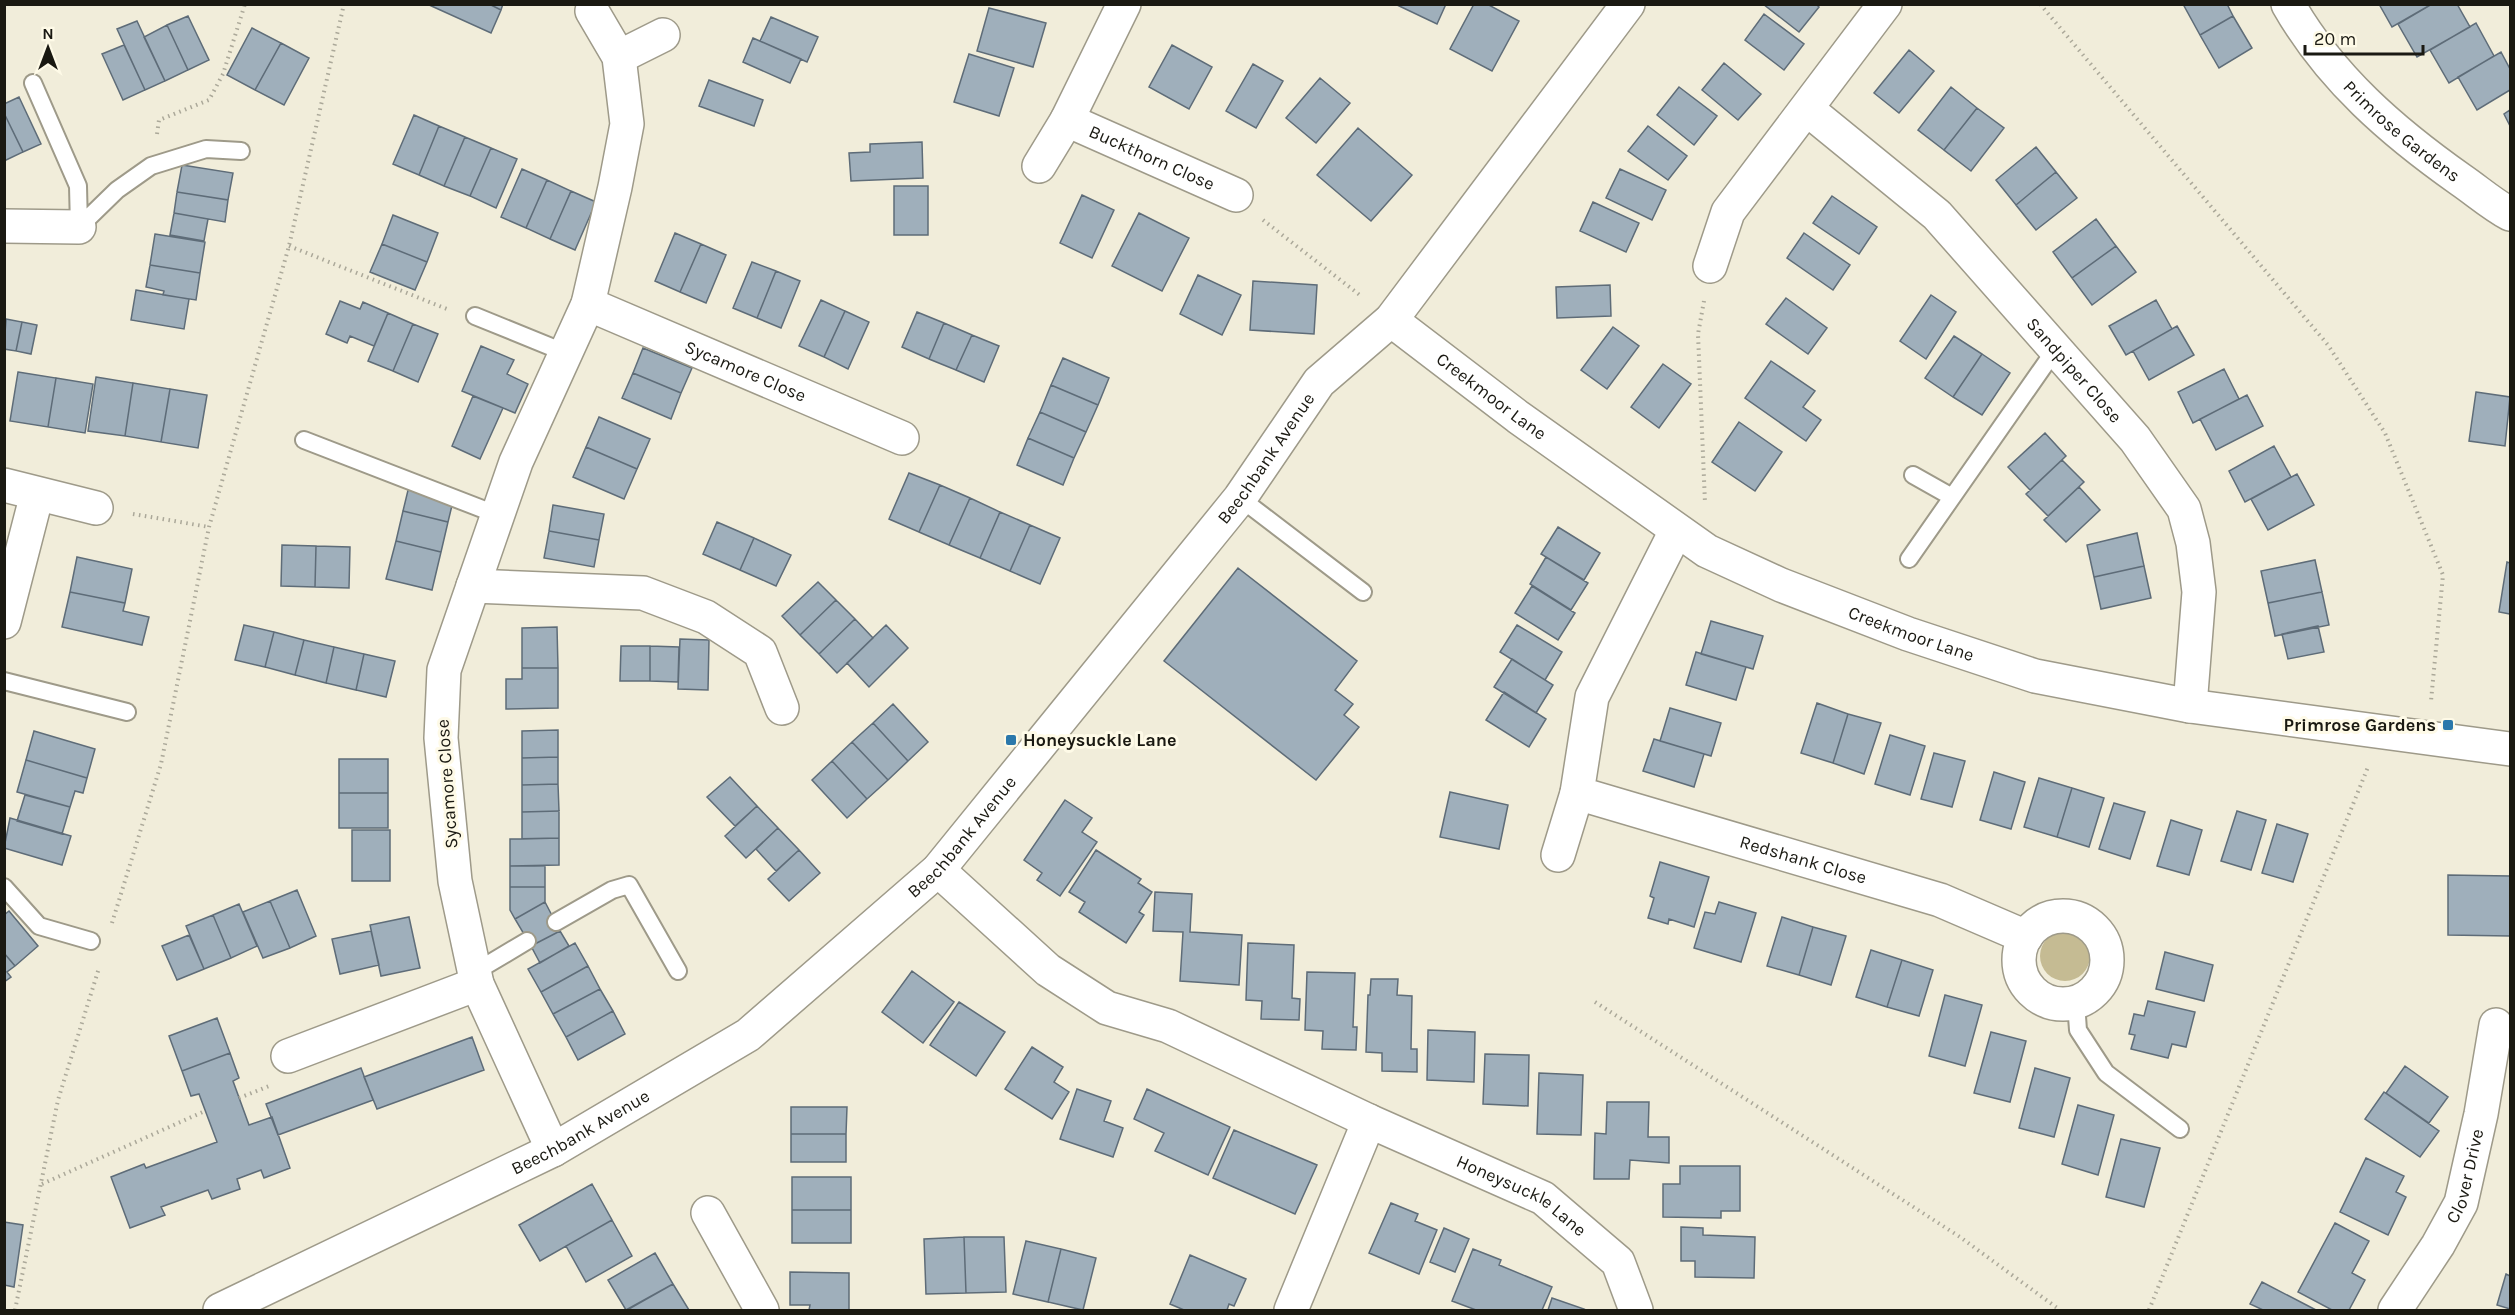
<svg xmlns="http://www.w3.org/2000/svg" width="2515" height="1315" font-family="Karla,sans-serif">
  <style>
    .green { fill: #c5bb93 }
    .building { fill: #9fafbb; stroke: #5e6c78; stroke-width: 1.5 }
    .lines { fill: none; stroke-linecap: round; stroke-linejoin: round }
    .lane-casing { stroke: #9e9a89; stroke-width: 20 }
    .street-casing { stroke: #9e9a89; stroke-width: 36 }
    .path { stroke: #aba899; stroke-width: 4; stroke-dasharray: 1.5 4.5; stroke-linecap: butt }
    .lane { stroke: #fff; stroke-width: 16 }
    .street { stroke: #fff; stroke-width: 33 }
    .poi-dot { fill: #2b78ab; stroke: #fefae7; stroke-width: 2 }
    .labels { text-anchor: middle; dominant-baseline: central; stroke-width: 6; stroke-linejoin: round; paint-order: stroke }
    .street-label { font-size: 18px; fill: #1a1912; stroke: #fefae7 }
    .poi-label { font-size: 18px; font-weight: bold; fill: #1a1912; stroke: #fefae7; text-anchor: end }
  </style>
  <rect width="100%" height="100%" fill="#f1edda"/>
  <path class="green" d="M2040 956a25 25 0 1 1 50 0a25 25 0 1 1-50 0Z"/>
  <path class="building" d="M427,4h62l12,6 -10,23z
    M489,4h14l-2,6z
    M1395,4h51l-9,20z
    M1474,4h13l32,17 -27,50 -42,-22z
    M1763,4h53l3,3 -20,25z
    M2183,4h44l6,12 -33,19z
    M2379,4h53l-40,23z
    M2432,4h25l13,23 -53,30 -19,-33z
    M989,8l57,15 -13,44 -56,-16z
    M1764,14l40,30 -20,26 -39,-30z
    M188,16l21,44 -21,10 -21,-45z
    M2233,16l19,32 -33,20 -19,-33z
    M771,17l47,20 -11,25 -47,-21z
    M137,21l28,60 -20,9 -28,-61z
    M2476,23l18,33 -45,27 -19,-33z
    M167,25l21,45 -23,11 -21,-44z
    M252,28l29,15 -26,47 -28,-15z
    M753,38l48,21 -11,24 -47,-21z
    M281,43l28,15 -25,47 -29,-15z
    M124,45l21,45 -22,10 -21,-46z
    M1172,45l40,22 -23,42 -40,-22z
    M1909,50l25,21 -35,42 -25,-20z
    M2501,52l9,17v21l-33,20 -19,-33z
    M969,54l45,14 -15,48 -45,-14z
    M1724,63l37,31 -23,26 -36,-30z
    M1253,64l30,17 -27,47 -30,-17z
    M1320,78l30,25 -34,40 -30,-25z
    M709,80l54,20 -9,26 -55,-20z
    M1679,87l38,29 -23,29 -37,-30z
    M1951,87l26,21 -33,42 -26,-20z
    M19,97l22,47 -18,8 -19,-39v-9z
    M1977,108l27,20 -33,43 -27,-21z
    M2510,110v16l-6,-12z
    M4,113l19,39 -19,9z
    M414,115l25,11 -20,49 -26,-11z
    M439,126l26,11 -21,49 -25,-11z
    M1648,126l39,30 -19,24 -40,-29z
    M1358,128l54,47 -41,46 -54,-46z
    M465,137l26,11 -21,48 -26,-10z
    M922,142l1,36 -72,3 -2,-28 21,-1v-8z
    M2036,147l20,25 -40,33 -20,-25z
    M491,148l26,11 -21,49 -26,-12z
    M182,165l51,8 -5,27 -51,-8z
    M522,169l25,11 -21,48 -25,-11z
    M1620,169l46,21 -14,30 -46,-22z
    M2056,172l21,26 -41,32 -20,-25z
    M547,180l24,11 -21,48 -24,-11z
    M894,186h34v49h-34z
    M571,191l25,11 -21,48 -25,-11z
    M177,192l51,8 -3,22 -51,-9z
    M1082,195l32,15 -22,48 -32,-15z
    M1832,196l45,31 -18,27 -46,-31z
    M1593,202l46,21 -13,29 -46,-21z
    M174,213l34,6 -4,22 -34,-6z
    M1139,213l50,25 -27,53 -50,-25z
    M393,215l45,18 -11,29 -45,-18z
    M2096,219l20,27 -44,32 -19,-26z
    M675,233l26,11 -21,48 -25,-11z
    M1804,233l46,32 -17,25 -46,-32z
    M155,234l50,8 -5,31 -50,-8z
    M382,244l45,18 -12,28 -45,-18z
    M701,244l25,11 -20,48 -26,-11z
    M2116,246l20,26 -44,33 -20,-27z
    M752,262l24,9 -19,47 -24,-10z
    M150,265l50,8 -4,27 -33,-5 1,-4 -18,-4z
    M776,271l24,10 -19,47 -24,-10z
    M1198,275l43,20 -19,40 -42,-21z
    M1253,281l64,4 -3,49 -64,-4z
    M1610,285l1,31 -54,2 -1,-31z
    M136,290l53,9 -5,30 -53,-9z
    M1931,295l25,17 -30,47 -26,-18z
    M1786,298l41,30 -19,26 -42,-30z
    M821,300l24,11 -21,46 -25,-11z
    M2156,300l16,29 -46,26 -17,-29z
    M340,301l20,8 3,-7 25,11 -14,33 -24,-10 -3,7 -21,-9z
    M845,311l24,11 -21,47 -24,-12z
    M917,312l27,11 -15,36 -27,-12z
    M388,313l25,11 -20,47 -25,-10z
    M6,319l16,3 -6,29 -12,-2z
    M22,322l15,3 -6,29 -15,-3z
    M944,323l28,12 -16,35 -27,-11z
    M413,324l25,10 -20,48 -25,-11z
    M2177,326l17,29 -45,25 -16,-29z
    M1613,327l26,19 -32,43 -26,-19z
    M972,335l27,11 -15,36 -28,-12z
    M1954,336l28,18 -29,43 -28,-19z
    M481,346l33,14 -7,14 21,10 -13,29 -53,-22z
    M643,348l49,20 -11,25 -48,-20z
    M1982,354l28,19 -28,42 -29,-18z
    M1063,358l46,20 -11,27 -47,-20z
    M1771,361l44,30 -12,16 18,13 -15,21 -61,-43z
    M1663,364l28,20 -32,44 -28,-21z
    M2224,369l15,30 -46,24 -15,-31z
    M18,372l38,6 -8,49 -38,-6z
    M633,373l48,20 -10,26 -49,-21z
    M96,377l37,6 -8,53 -37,-5z
    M56,378l37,6 -8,49 -37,-6z
    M133,383l37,6 -9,53 -36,-6z
    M1051,385l47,20 -12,27 -46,-20z
    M170,389l37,6 -9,53 -37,-6z
    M2476,392l34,5 -5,49 -36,-5z
    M2247,395l16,31 -47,24 -16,-31z
    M473,396l30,12 -23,51 -28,-13z
    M1040,412l46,20 -12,26 -46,-20z
    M599,417l51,22 -13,30 -51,-22z
    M1739,422l43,30 -27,39 -43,-29z
    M2045,433l21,23 -36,34 -22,-23z
    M1028,438l46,20 -11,27 -46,-20z
    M2274,446l17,31 -46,25 -16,-31z
    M586,447l51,22 -13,30 -51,-22z
    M2062,460l22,22 -36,34 -22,-22z
    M909,473l31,12 -21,47 -30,-13z
    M2297,474l17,31 -46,25 -17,-31z
    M410,482l45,11 -7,29 -45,-11z
    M940,485l30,13 -21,47 -30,-13z
    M2079,487l21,23 -34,32 -22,-22z
    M970,498l30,14 -20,46 -31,-13z
    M553,505l51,9 -5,26 -50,-9z
    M403,511l45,11 -7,30 -45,-11z
    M1000,512l30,13 -20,46 -30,-13z
    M717,522l37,16 -14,32 -37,-16z
    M1030,525l30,13 -20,46 -30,-13z
    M1558,527l42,26 -16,27 -43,-26z
    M549,531l50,9 -5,27 -50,-9z
    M2137,533l7,33 -50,11 -7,-32z
    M754,538l37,17 -15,31 -36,-16z
    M396,541l45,11 -9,38 -46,-11z
    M282,545l34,1 -1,41 -34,-1z
    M316,546l34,1 -1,41 -34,-1z
    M77,557l55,12 -7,34 -55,-11z
    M1546,557l42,26 -17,27 -41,-26z
    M2315,560l7,32 -54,11 -7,-32z
    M2507,562l3,1v51l-11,-2z
    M2144,566l7,32 -50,11 -7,-32z
    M1238,568l119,93 -22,29 18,14 -9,11 15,12 -43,53 -152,-119z
    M818,582l18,18 -36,35 -18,-19z
    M1532,586l43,27 -17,27 -43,-27z
    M70,592l55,11 -2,8 26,6 -7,28 -80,-18z
    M2322,592l7,33 -54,11 -7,-33z
    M836,600l19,19 -36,35 -19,-19z
    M855,619l18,19 -36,35 -18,-19z
    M1711,621l52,15 -10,33 -52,-15z
    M244,625l30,7 -9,35 -30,-7z
    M886,625l22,23 -39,39 -22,-24z
    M1517,625l45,27 -17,28 -45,-28z
    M2318,626l6,26 -36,7 -6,-25z
    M557,627l1,41h-36v-40z
    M274,632l30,8 -9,35 -30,-8z
    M680,639l29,1 -1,50 -30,-1z
    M304,640l30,7 -8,36 -31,-8z
    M621,646h29v35h-30z
    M650,646l29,1 -1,35 -28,-1z
    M334,647l30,7 -8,36 -30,-7z
    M1696,652l50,15 -10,33 -50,-15z
    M364,654l31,7 -9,36 -30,-7z
    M1512,659l41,26 -17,28 -42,-26z
    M522,668h36v40l-52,1v-30h16z
    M1504,692l42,27 -17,28 -43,-27z
    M1817,703l31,11 -15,49 -32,-10z
    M893,704l35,38 -20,19 -35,-38z
    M1670,708l51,15 -10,33 -51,-15z
    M1848,714l33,9 -17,51 -31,-11z
    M873,723l35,38 -20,19 -36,-38z
    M558,730v27l-36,1v-27z
    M34,731l61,18 -8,29 -61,-18z
    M1890,735l35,11 -15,49 -35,-11z
    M1654,739l50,15 -10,33 -51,-16z
    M852,742l36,38 -21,19 -35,-38z
    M1934,753l31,8 -13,46 -31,-8z
    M558,757v27l-36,1v-27z
    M339,759h49v34h-49z
    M26,760l61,18 -4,15 -8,-2 -5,16 -53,-15z
    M832,761l35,38 -20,19 -35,-38z
    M1994,772l31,10 -14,47 -31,-9z
    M730,777l27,29 -22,20 -28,-29z
    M2039,778l33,10 -15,49 -33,-10z
    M558,784l1,27 -37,1v-27z
    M2072,788l32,10 -15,49 -32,-10z
    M1450,792l58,13 -9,44 -59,-12z
    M339,793h49v35h-49z
    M25,795l45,12 -8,27 -45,-13z
    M1065,800l27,18 -10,14 15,10 -37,54 -23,-16 5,-7 -18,-13z
    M2114,803l31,9 -15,47 -31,-10z
    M757,806l21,22 -32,30 -21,-22z
    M559,811v27l-37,1v-27z
    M2237,811l29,9 -15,50 -30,-9z
    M10,818l61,18 -9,29 -58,-17z
    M2171,820l31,10 -13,45 -32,-9z
    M2277,824l31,10 -15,48 -31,-9z
    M778,828l21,22 -23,21 -20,-22z
    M352,830h38v51h-38z
    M559,838v27l-49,1v-27z
    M799,850l21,23 -31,28 -21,-22z
    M1096,850l45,29 -3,4 14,9 -13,20 5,3 -18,28 -47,-31 6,-10 -16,-10z
    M1660,862l49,15 -15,50 -25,-8 -1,5 -20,-6 6,-20 -4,-2z
    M510,866h35v21h-35z
    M2448,875l62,1v60l-62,-1z
    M510,887h35v15l-30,17 -5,-9z
    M297,890l19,46 -26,12 -20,-47z
    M1155,892l37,2 -2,38 52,3 -3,50 -59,-4 3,-49 -30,-1z
    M270,901l20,47 -27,10 -20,-46z
    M545,902l15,29 -29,15 -16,-27z
    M1719,902l37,11 -15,49 -47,-14 11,-36 10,2z
    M239,904l18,42 -26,12 -18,-43z
    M9,911l29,35 -23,20 -11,-13v-38z
    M213,915l18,43 -27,11 -18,-43z
    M409,917l11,51 -39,8 -11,-51z
    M1782,917l31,10 -14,48 -32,-9z
    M1813,927l33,9 -15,49 -32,-10z
    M371,931l8,34 -39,9 -8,-35z
    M560,931l9,15 -29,17 -9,-17z
    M189,935l15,34 -27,11 -15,-34z
    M575,943l13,23 -47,26 -13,-23z
    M1248,943l46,2 -2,53 8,1 -1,21 -38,-1 1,-18 -16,-1z
    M1871,950l31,10 -15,47 -31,-10z
    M2165,952l48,13 -9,36 -48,-12z
    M4,953l11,13 -8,6 4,5 -7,5z
    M1902,960l31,10 -14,46 -32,-9z
    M588,966l12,23 -47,25 -12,-22z
    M912,971l42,31 -31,41 -41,-31z
    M1307,972l48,1 -2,54h4l-1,23 -34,-1 1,-18 -18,-1z
    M1371,979h27l-1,16 15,1 -1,53h6v23l-35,-1v-18l-16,-1 2,-57h2z
    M600,989l13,22 -47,26 -13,-23z
    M1945,995l37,10 -17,61 -36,-10z
    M2148,1001l47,11 -9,35 -14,-3 -4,14 -37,-9 4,-14 -6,-1 5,-20 10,2z
    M959,1002l46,30 -29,44 -46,-31z
    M613,1011l12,23 -47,26 -12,-23z
    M217,1018l13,35 -48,18 -13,-35z
    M1428,1030l47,2 -1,50 -47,-2z
    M1991,1032l35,9 -16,61 -36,-9z
    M472,1037l12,33 -107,39 -13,-32z
    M1032,1047l31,20 -9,15 15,10 -17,27 -47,-30z
    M230,1053l9,25 -6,3 16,44 23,-8 18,51 -26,10 -3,-8 -24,9 3,10 -28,10 -4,-9 -47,17 4,8 -35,13 -19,-51 33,-13 2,4 71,-26 -18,-48 -8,2 -9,-25z
    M1485,1054l44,1 -1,51 -45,-2z
    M2405,1066l43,31 -19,26 -43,-30z
    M361,1068l12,32 -95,35 -12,-31z
    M2035,1068l35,10 -16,59 -35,-9z
    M1539,1073l44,2 -2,60 -44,-1z
    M1077,1089l34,12 -7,20 19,7 -10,29 -53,-18z
    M1147,1089l83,38 -22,48 -53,-24 9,-18 -30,-14z
    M2384,1092l55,39 -19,26 -55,-38z
    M1607,1102h42l-1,35h21v26l-39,-3 -1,19h-35l1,-46 11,1z
    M2078,1105l36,10 -16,60 -36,-11z
    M791,1107h56l-1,27h-55z
    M1234,1130l83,35 -22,49 -82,-36z
    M791,1134h55v28h-55z
    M2121,1139l39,9 -16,59 -38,-10z
    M2366,1158l38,18 -8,16 10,5 -18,38 -48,-23z
    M1680,1166h60v45h-19v7l-58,-1v-33h17z
    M792,1177h59v33h-59z
    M592,1184l20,36 -72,41 -21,-36z
    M1391,1203l27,11 -3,7 22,9 -18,44 -50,-21z
    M792,1210h59v33h-59z
    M612,1220l20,36 -46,26 -20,-36z
    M4,1222l19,3 -9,62 -10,-2z
    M2335,1223l34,18 -17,32 13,7 -16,30h-17l-34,-18z
    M1681,1227l22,1v7l52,2 -1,41 -59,-1v-16h-14z
    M1444,1228l25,11 -14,33 -25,-10z
    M964,1237h40l2,55 -40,1z
    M964,1237l2,56 -40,1 -2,-55z
    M1026,1241l35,8 -13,53 -35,-8z
    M1061,1249l35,9 -13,52 -35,-8z
    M1473,1249l28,11 -2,5 53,22 -10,23h-66l-24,-9z
    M655,1253l18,31 -47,26 -18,-30z
    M1190,1255l56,24 -12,27 -5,-2 -2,6h-43l-14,-6z
    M790,1272l59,1v37h-40l1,-5h-20z
    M2506,1274l4,2v33l-13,-4z
    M2262,1282l54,28h-53l-13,-6z
    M673,1284l16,26h-62z
    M1552,1298l32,11 -1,1h-35z"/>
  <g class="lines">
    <g class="lane-casing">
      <path id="lane" d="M33,83l45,103 1,41
        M79,227l38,-37 34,-24 55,-17 35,2
        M475,316l91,37
        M304,440l194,75
        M1913,475l39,22
        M1240,498l123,94
        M1909,559l146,-209
        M4,681l123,31
        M4,887l35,39 52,15
        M556,922l56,-32 17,-5 49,86
        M475,972l52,-31
        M2076,1003l2,27 28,43 74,56"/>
    </g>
    <g class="street-casing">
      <g id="street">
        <path id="s1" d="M1124,4l-57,116 169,75"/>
        <path id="s2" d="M2288,4c42,74 105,128 173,176 16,11 32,25 49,34"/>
        <path d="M619,57l44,-22"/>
        <path id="s3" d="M1807,109l130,106 198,224 49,70 9,34 6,49 -9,114"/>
        <path d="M1039,166l28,-46"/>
        <path d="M4,226l75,1"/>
        <path d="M1710,266l18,-54 157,-208"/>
        <path id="s4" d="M588,304l314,134"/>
        <path id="s5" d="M1391,320l127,97 189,134 74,34 127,49 127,42 155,30 320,43"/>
        <path d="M4,485l92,23"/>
        <path id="s6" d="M1676,531l-84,166 -15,96 363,107 86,37"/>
        <path d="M473,586l170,7 63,24 54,35 22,56"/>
        <path d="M4,622l33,-128"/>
        <path d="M1558,855l19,-62"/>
        <path id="s7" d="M938,870l110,100 59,38 61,18 201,95 174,77 75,64 18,48"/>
        <circle cx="2063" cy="960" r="44"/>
        <path d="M288,1056l189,-72"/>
        <path d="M553,1150l-76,-166 -22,-103 -14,-143 3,-68 72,-208 72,-158 27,-117 12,-63 -8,-67 -27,-46"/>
        <path d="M708,1213l54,97"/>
        <path id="s8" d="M220,1310l333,-160 195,-115 190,-165 302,-372 79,-116 72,-62 237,-316"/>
        <path d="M1291,1310l78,-189"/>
        <path id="s9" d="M2395,1310l43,-65 23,-42 20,-89 15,-89"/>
      </g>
    </g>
    <path class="path" d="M2040,4l288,341 57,88 58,142 -12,126
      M157,134l2,-14 50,-20 14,-26 22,-70
      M1263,220l98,76
      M289,246l158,63
      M1704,301l-6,33 7,169
      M133,514l76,13
      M112,923l49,-159 48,-237 80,-281 55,-242
      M1595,1002l365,235 100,73
      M239,1098l30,-12
      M42,1184l163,-73
      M15,1310l43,-210 41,-132
      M2149,1310l219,-543"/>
    <use href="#lane" class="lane"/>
    <use href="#street" class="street"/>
  </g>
  <g class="poi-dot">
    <rect x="2442" y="719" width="12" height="12" rx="3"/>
    <rect x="1005" y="734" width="12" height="12" rx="3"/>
  </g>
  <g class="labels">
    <g class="street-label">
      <text stroke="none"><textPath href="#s2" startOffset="172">Primrose Gardens</textPath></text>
      <text stroke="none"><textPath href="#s1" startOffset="222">Buckthorn Close</textPath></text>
      <text stroke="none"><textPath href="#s4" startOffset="171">Sycamore Close</textPath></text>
      <text stroke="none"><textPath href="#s3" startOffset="375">Sandpiper Close</textPath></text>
      <text stroke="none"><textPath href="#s5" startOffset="126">Creekmoor Lane</textPath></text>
      <text stroke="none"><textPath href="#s8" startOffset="1374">Beechbank Avenue</textPath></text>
      <text stroke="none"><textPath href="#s5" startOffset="612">Creekmoor Lane</textPath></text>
      <text transform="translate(447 784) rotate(-94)">Sycamore Close</text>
      <text stroke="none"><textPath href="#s8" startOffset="888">Beechbank Avenue</textPath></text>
      <text stroke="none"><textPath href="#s6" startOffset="519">Redshank Close</textPath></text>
      <text stroke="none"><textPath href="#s8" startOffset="402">Beechbank Avenue</textPath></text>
      <text stroke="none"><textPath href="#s9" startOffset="153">Clover Drive</textPath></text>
      <text stroke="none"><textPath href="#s7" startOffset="675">Honeysuckle Lane</textPath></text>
    </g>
    <g class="poi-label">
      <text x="2436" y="725">Primrose Gardens</text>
      <text x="1023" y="740" text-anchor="start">Honeysuckle Lane</text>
    </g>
  </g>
  <rect width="2515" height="1315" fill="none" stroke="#1a1912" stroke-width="12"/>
  <g transform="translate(48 48)" stroke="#fefae7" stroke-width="4.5" paint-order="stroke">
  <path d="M0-4.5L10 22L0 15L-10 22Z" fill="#1a1912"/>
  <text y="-9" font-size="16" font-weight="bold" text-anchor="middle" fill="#1a1912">N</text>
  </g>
  <path d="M2305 45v9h118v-9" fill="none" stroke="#1a1912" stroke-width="3"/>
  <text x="2314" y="45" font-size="18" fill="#1a1912" stroke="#fefae7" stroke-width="4.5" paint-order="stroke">20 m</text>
</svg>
